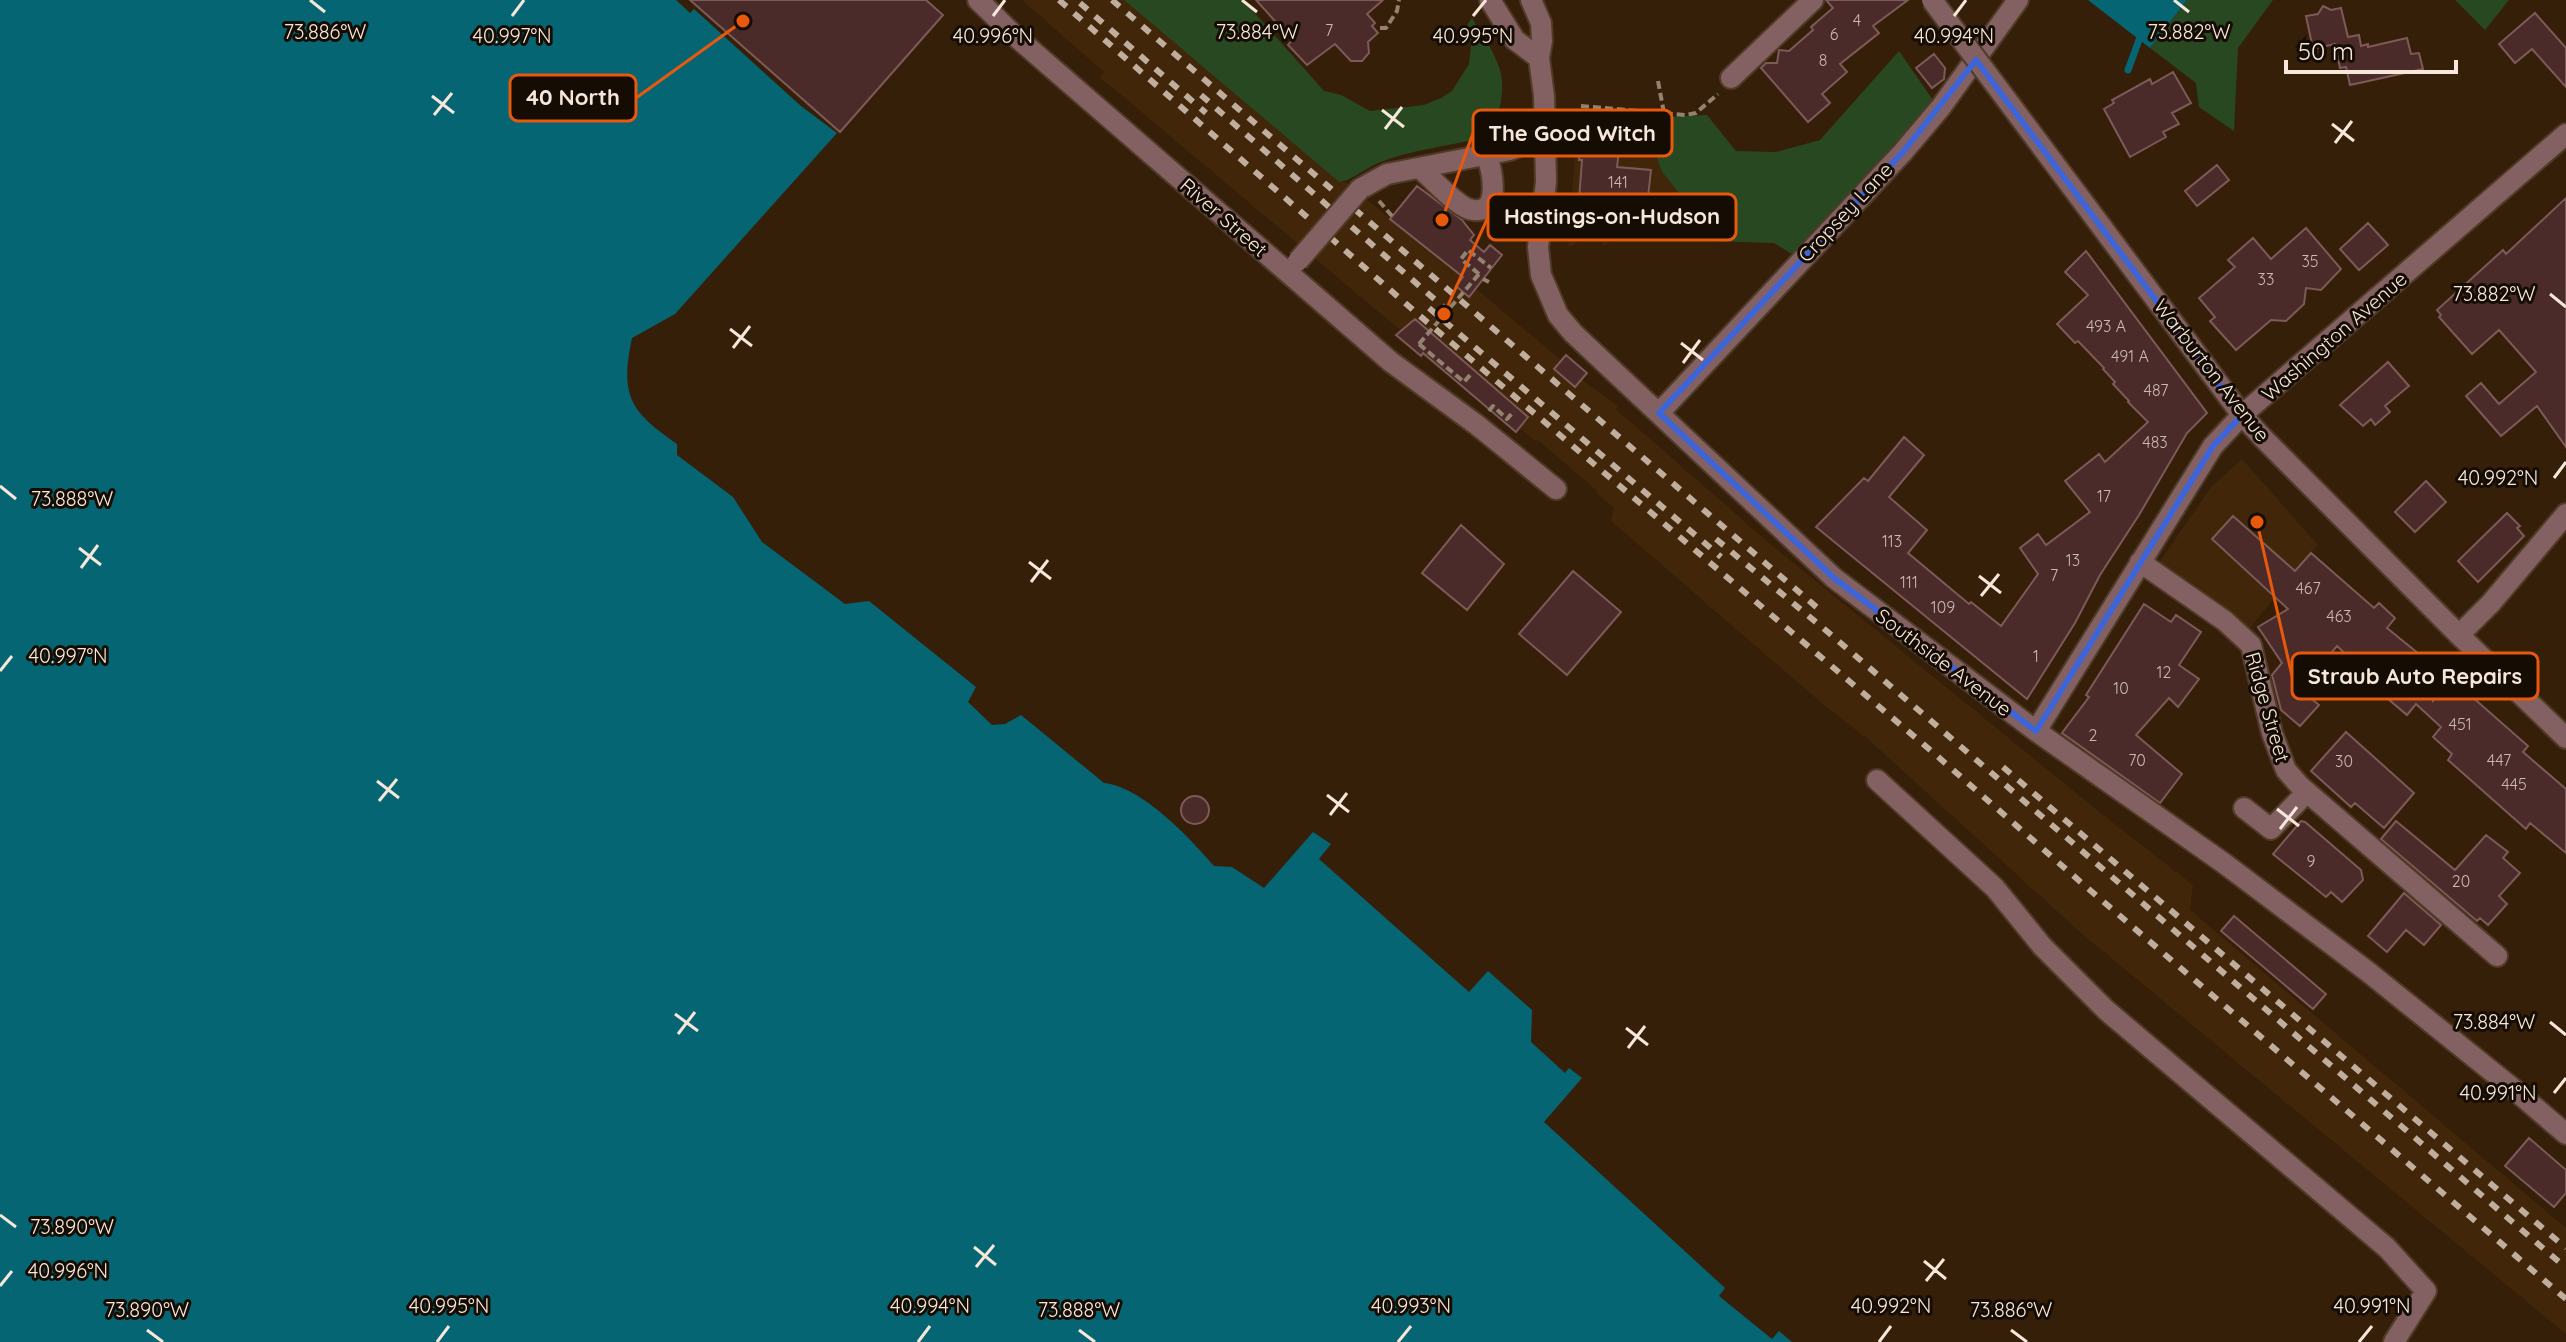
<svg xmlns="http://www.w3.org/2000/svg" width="2566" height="1342" font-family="Quicksand,sans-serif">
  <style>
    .built { fill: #41260a }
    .green { fill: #284821 }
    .water { fill: #066572 }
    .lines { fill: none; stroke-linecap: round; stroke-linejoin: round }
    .stream { stroke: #066572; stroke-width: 7 }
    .building { fill: #4a2b2a; stroke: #7d5a58; stroke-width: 2 }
    .minor-casing { stroke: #503b26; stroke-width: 24 }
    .path { stroke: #948270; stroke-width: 4; stroke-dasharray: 8 4; stroke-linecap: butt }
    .minor { stroke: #836163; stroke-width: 20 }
    .rail { stroke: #bfad9e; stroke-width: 6; stroke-dasharray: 10 10; stroke-linecap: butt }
    .minor-bridge-casing { stroke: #503b26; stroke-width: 24; stroke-linecap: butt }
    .path-bridge { stroke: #948270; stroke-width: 4; stroke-dasharray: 8 4; stroke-linecap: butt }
    .minor-bridge { stroke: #836163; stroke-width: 20 }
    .marked { fill: none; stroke: #3e65d8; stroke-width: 6; stroke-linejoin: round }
    .ticks { fill: none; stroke: #f6e7da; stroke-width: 3 }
    .labels { text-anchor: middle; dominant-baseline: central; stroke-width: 6; stroke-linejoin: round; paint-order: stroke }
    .number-label { font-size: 16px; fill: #cbb8ae }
    .street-label { font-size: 20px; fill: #f6e7da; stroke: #150c04 }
    .ticks-label { font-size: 20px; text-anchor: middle; fill: #f6e7da; stroke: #150c04; stroke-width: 6; stroke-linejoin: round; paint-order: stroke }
    .leader { fill: none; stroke: #e8590c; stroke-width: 3 }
    .callout-dot { fill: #e8590c; stroke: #150c04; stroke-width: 3 }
    .callout { fill: #150c04; stroke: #e8590c; stroke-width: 3 }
    .callout-label { font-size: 22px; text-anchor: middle; font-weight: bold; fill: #f6e7da }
  </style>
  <rect width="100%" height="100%" fill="#351f09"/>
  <path class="built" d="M1022,0h102l215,182h6l104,84 112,94 5,-5 21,18 -5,7 36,26 -2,3 152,133 335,273 90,70 -3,25 376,318v106l-485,-401 -212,-193 -46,-36 -212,-183 3,-13 -18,-15 1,-2 -59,-51 -3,1 -16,-13 -3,4 -34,-29 5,-7 -19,-5 -72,-56 4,-5 -300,-253 4,-5z
    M1578,114l64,4 20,54 52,64v5l-80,-5 -22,4 -8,6 -8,-15 -28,17z
    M2242,459l76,86 -69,84 -93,-62 55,-80z"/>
  <path class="green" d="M1124,0h119l81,91 17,4 29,16 54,-6 17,-7 11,-7 17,-27 2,-18 -4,-21 5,-7c8,14 19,28 25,44 11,22 4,60 -15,76 -34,8 -72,12 -104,25 -13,5 -26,18 -39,19z
    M2187,0h86l-35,48 -4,83 -35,-24 -3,-24 -46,-35z
    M2455,0h54l-24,30z
    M1899,51l36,52 -143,151 -18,-11 -60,-2v-5l-52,-64 -20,-54 65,-3 29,36 40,1 44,-12z"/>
  <path class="water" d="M0,0h676l14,13 4,-4 107,97 36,27 -162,181 -43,24c-12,57 -3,73 45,106v11l56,42 29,45 83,62 24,-3 107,86 -8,15 24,23 13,-1 16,-9 83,68c38,4 85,54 110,83l18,1 32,21 49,-56 18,12 -12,15 150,133 19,-21 44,39 -1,32 34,31 4,-5 13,10 -38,44 181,166 -6,8 53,43 7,-8 13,11h-1792z
    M2088,0h99l-37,48z"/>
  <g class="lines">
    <path class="stream" d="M2128,70l11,-30 6,-7"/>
  </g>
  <path class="building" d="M690,0h236l17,15 -103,117z
    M1256,0h127l-16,14 8,9 -3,3 6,7 -10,9 1,11 -7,8h-11l-16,-17 -28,21 -19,-20 4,-5z
    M1826,0h82l-35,26 6,7 -39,31 7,8 -25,22 8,9 -22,19 -47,-54 5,-5h11l2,-13 10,1 24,-21 -2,-3 22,-19z
    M2323,6l8,4 10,-2 7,29 11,-2 2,11 7,-2v3l39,-9 4,16 8,-1 4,16 -73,16 -4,-18 -6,1 -5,-24 -22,5 -7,-33 12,-2z
    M2535,13l31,35v39l-34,-38 -17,14 -16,-19z
    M1934,54l11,14 -1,11 -12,9 -16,-20z
    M2173,72l18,31 -19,10 7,11 -16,8 3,5 -36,20 -26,-48 10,-6 -2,-3 38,-21 2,5z
    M1584,111l39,4 -6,52 34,3 -3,27 29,2 -2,22 -97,-8 4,-53h-3z
    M2217,165l12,15 -32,26 -12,-15z
    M1417,186l45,34 12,15 -4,5 14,12 6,-7 12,10 -33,42 -13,-11 7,-9 -73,-58z
    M2566,198v249l-29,-41 -36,30 -35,-40 15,-13 18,21 37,-32 -37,-42 -27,24 -33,-37 2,-2 -4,-5 66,-60 3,4z
    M2368,223l20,22 -29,25 -19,-21z
    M2306,228l35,41 -20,21 -15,-2 -2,16 -18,17 -15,-1 -35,30 -26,-29 5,-4 -16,-19 36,-31 -7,-7 25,-22 18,21z
    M2086,251l121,162 -20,20 -48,82 -39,60 -25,48 -48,76 -211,-172 48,-49 4,3 36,-44 20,18 -35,42 38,33 -19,23 61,51 2,-2 30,24 37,-52 -18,-26 18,-14 8,11 44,-33 -25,-31 34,-27 6,8 43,-40 -20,-20 1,-1 -16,-17 2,-2 -12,-13 1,-1 -26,-27 -3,2 -18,-19 31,-29 -23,-23z
    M1415,319l113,98 -12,15 -93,-79 -2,3 -25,-21z
    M1566,355l21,18 -12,14 -21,-18z
    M2388,362l21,24 -24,20 5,6 -15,13 -4,-6 -8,7 -23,-21z
    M2426,481l20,21 -31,30 -20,-20z
    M2507,513l13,13 -3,2 7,8 -46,46 -20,-21z
    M2233,516l62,55 16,-18 63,55 5,-5 16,15 -8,10 37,30 9,43 17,-18 16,16 4,-4 58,51 -5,6 43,37v64l-36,-30 -4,6 -78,-69 4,-6 -19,-17 8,-10 -25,-23 -9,11 -33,-28 3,-4 -40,-37 -37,43 19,16 -19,21 -19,-16 -9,-35 10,-12 -24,-36 30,-18 -76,-70z
    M1461,525l43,39 -37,46 -45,-37z
    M1573,571l48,41 -54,63 -48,-41z
    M2144,604l27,18 5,-7 25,17 -22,33 20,14 -21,28 -9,-9 -33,37 46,39 -22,29 -98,-70 27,-36 -3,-2z
    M2346,732l68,61 -30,35 -29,-25 -4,4 -40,-36z
    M1181 810a14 14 0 1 1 28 0a14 14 0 1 1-28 0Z
    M2301,821l4,1 56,48 2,10 -21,22 -11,-10 -5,5 -53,-43z
    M2396,821l59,49 31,-35 22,17 -5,6 17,15 -21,23 8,8 -19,21 -8,-7 -3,3 -96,-82z
    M2404,893l37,32 -17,20 -18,-15 -19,22 -19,-16z
    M2234,916l92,78 -13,15 -92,-78z
    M2529,1138l37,32v23l-12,14 -49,-41z"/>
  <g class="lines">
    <g class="minor-casing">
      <path id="minor" d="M978,0l36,35 377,327 86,63 79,64
        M1490,0l25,40 24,18
        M1531,0l10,23 1,18 -3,17 5,38 2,86 -8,65 3,28 17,40 15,18 261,245 202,153 189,133 142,107 143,115 56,48
        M1731,78l82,-78
        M1420,168c11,10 36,37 49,41 34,9 23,-38 18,-53
        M1360,189l27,-15 123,-24 36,-15
        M2101,226l141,189 20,22 197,198 107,103
        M1659,413l244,-261 38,-45 77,-107
        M2140,562l85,59 26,24 21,88 14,37 14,16 197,170
        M2459,635l32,-32 75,-89
        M2036,731l177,-285 29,-31 324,-281
        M1877,780l118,108 47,58 64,64 281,238 39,43 -32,51
        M2244,808l27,21 36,-37"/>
    </g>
    <path class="path" d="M1380,28h6l11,-17 2,-11
      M1658,81l6,32
      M1581,106l104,9 11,-2 22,-19
      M1379,201l13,15
      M1479,274l-18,-15 7,-9 23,18
      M1483,279l6,3
      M1419,344l45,38 7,-8
      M1489,411l4,-5 14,13 7,-8"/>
    <use href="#minor" class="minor"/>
    <path class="rail" d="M1059,0l361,316 516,439 148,130 482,414
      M1112,0l709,611
      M1080,3l126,110
      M1201,95l247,216
      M1429,308l292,249
      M1716,539l113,94 737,635
      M2003,767l563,481"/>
    <g class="minor-bridge-casing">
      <path id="minor-bridge" d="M1932,0l169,226
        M1298,261l62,-72"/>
    </g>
    <path class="path-bridge" d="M1419,344l60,-70"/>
    <use href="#minor-bridge" class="minor-bridge"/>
  </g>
  <path class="marked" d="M1976,60l266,355 -29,31 -177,285 -202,-153 -175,-165 244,-261z"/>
  <path class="ticks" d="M310,0l15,12M1242,0l15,12M2174,0l15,12M512,16l12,-16M993,16l12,-16M1473,16l13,-16M1954,16l12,-16M432,96l22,17M1382,110l22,17M434,115l18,-22M2332,124l22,17M1385,129l17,-22M2335,143l17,-22M2550,294l16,13M730,329l22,17M1681,343l22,17M733,348l17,-22M1683,363l17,-23M2554,478l12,-16M0,486l16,13M79,548l22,17M1029,562l22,17M81,568l17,-23M1979,576l22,17M1031,582l17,-22M1981,596l18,-22M0,671l12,-15M377,781l22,17M1327,795l22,17M379,801l18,-22M2277,809l22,17M1330,815l17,-22M2280,829l17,-22M675,1014l23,17M2550,1022l16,13M1626,1028l22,17M678,1034l17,-22M1628,1048l17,-22M2554,1093l12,-15M0,1215l16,12M974,1247l22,18M1924,1261l22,18M976,1267l18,-22M1926,1281l18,-22M0,1286l12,-15M147,1330l16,12M1079,1330l16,12M2011,1330l16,12M437,1342l12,-16M918,1342l12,-16M1398,1342l13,-16M1879,1342l12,-16M2359,1342l13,-16"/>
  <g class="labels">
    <g class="number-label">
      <text x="1857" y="20">4</text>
      <text x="1329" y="30">7</text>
      <text x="1834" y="34">6</text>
      <text x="1823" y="60">8</text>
      <text x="1618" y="182">141</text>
      <text x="2310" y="261">35</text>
      <text x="2266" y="279">33</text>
      <text x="2106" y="326">493 A</text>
      <text x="2130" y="356">491 A</text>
      <text x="2156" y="390">487</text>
      <text x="2155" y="442">483</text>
      <text x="2104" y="496">17</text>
      <text x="1892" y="541">113</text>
      <text x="2073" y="560">13</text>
      <text x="2054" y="575">7</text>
      <text x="1909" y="582">111</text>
      <text x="2308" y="588">467</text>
      <text x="1943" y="607">109</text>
      <text x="2339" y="616">463</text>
      <text x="2036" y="656">1</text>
      <text x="2164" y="672">12</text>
      <text x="2121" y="688">10</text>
      <text x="2460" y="724">451</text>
      <text x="2093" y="735">2</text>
      <text x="2137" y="760">70</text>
      <text x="2499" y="760">447</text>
      <text x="2344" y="761">30</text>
      <text x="2514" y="784">445</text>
      <text x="2311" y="861">9</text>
      <text x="2461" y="881">20</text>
    </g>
    <g class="street-label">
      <text transform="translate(1845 212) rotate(-47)">Cropsey Lane</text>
      <text transform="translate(1224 217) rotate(41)">River Street</text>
      <text transform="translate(2334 336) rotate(-41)">Washington Avenue</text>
      <text transform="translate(2212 370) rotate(52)">Warburton Avenue</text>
      <text transform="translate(1944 662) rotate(37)">Southside Avenue</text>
      <text transform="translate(2268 707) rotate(74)">Ridge Street</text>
    </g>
  </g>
  <g class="ticks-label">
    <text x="325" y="39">73.886°W</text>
    <text x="1257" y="39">73.884°W</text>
    <text x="2189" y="39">73.882°W</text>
    <text x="512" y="43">40.997°N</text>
    <text x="993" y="43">40.996°N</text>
    <text x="1473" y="43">40.995°N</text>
    <text x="1954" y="43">40.994°N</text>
    <text x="2494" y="301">73.882°W</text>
    <text x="2498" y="485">40.992°N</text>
    <text x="72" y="506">73.888°W</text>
    <text x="68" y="663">40.997°N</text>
    <text x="2494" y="1029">73.884°W</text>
    <text x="2498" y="1100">40.991°N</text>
    <text x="72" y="1234">73.890°W</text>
    <text x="68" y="1278">40.996°N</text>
    <text x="449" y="1313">40.995°N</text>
    <text x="930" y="1313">40.994°N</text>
    <text x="1411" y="1313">40.993°N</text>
    <text x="1891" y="1313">40.992°N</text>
    <text x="2372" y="1313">40.991°N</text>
    <text x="147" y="1317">73.890°W</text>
    <text x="1079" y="1317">73.888°W</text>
    <text x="2011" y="1317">73.886°W</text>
  </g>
  <path class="leader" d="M743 21L636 98M1442 220L1473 133M1444 314L1488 217M2257 522L2292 676"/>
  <g class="callout-dot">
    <circle cx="743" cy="21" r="8"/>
    <circle cx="1442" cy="220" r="8"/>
    <circle cx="1444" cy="314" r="8"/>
    <circle cx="2257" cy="522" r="8"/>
  </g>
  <g class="callout">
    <rect x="510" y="75" width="126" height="46" rx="8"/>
    <rect x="1473" y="110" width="199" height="46" rx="8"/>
    <rect x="1488" y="194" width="248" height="46" rx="8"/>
    <rect x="2292" y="653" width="246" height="46" rx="8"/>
  </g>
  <g class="callout-label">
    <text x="573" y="105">40 North</text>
    <text x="1572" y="141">The Good Witch</text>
    <text x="1612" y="224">Hastings-on-Hudson</text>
    <text x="2415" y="684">Straub Auto Repairs</text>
  </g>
  <path d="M2286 60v12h170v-12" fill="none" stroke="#f6e7da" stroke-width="4"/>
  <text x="2298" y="60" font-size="24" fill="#f6e7da" stroke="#150c04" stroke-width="6" paint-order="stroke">50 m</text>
</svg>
